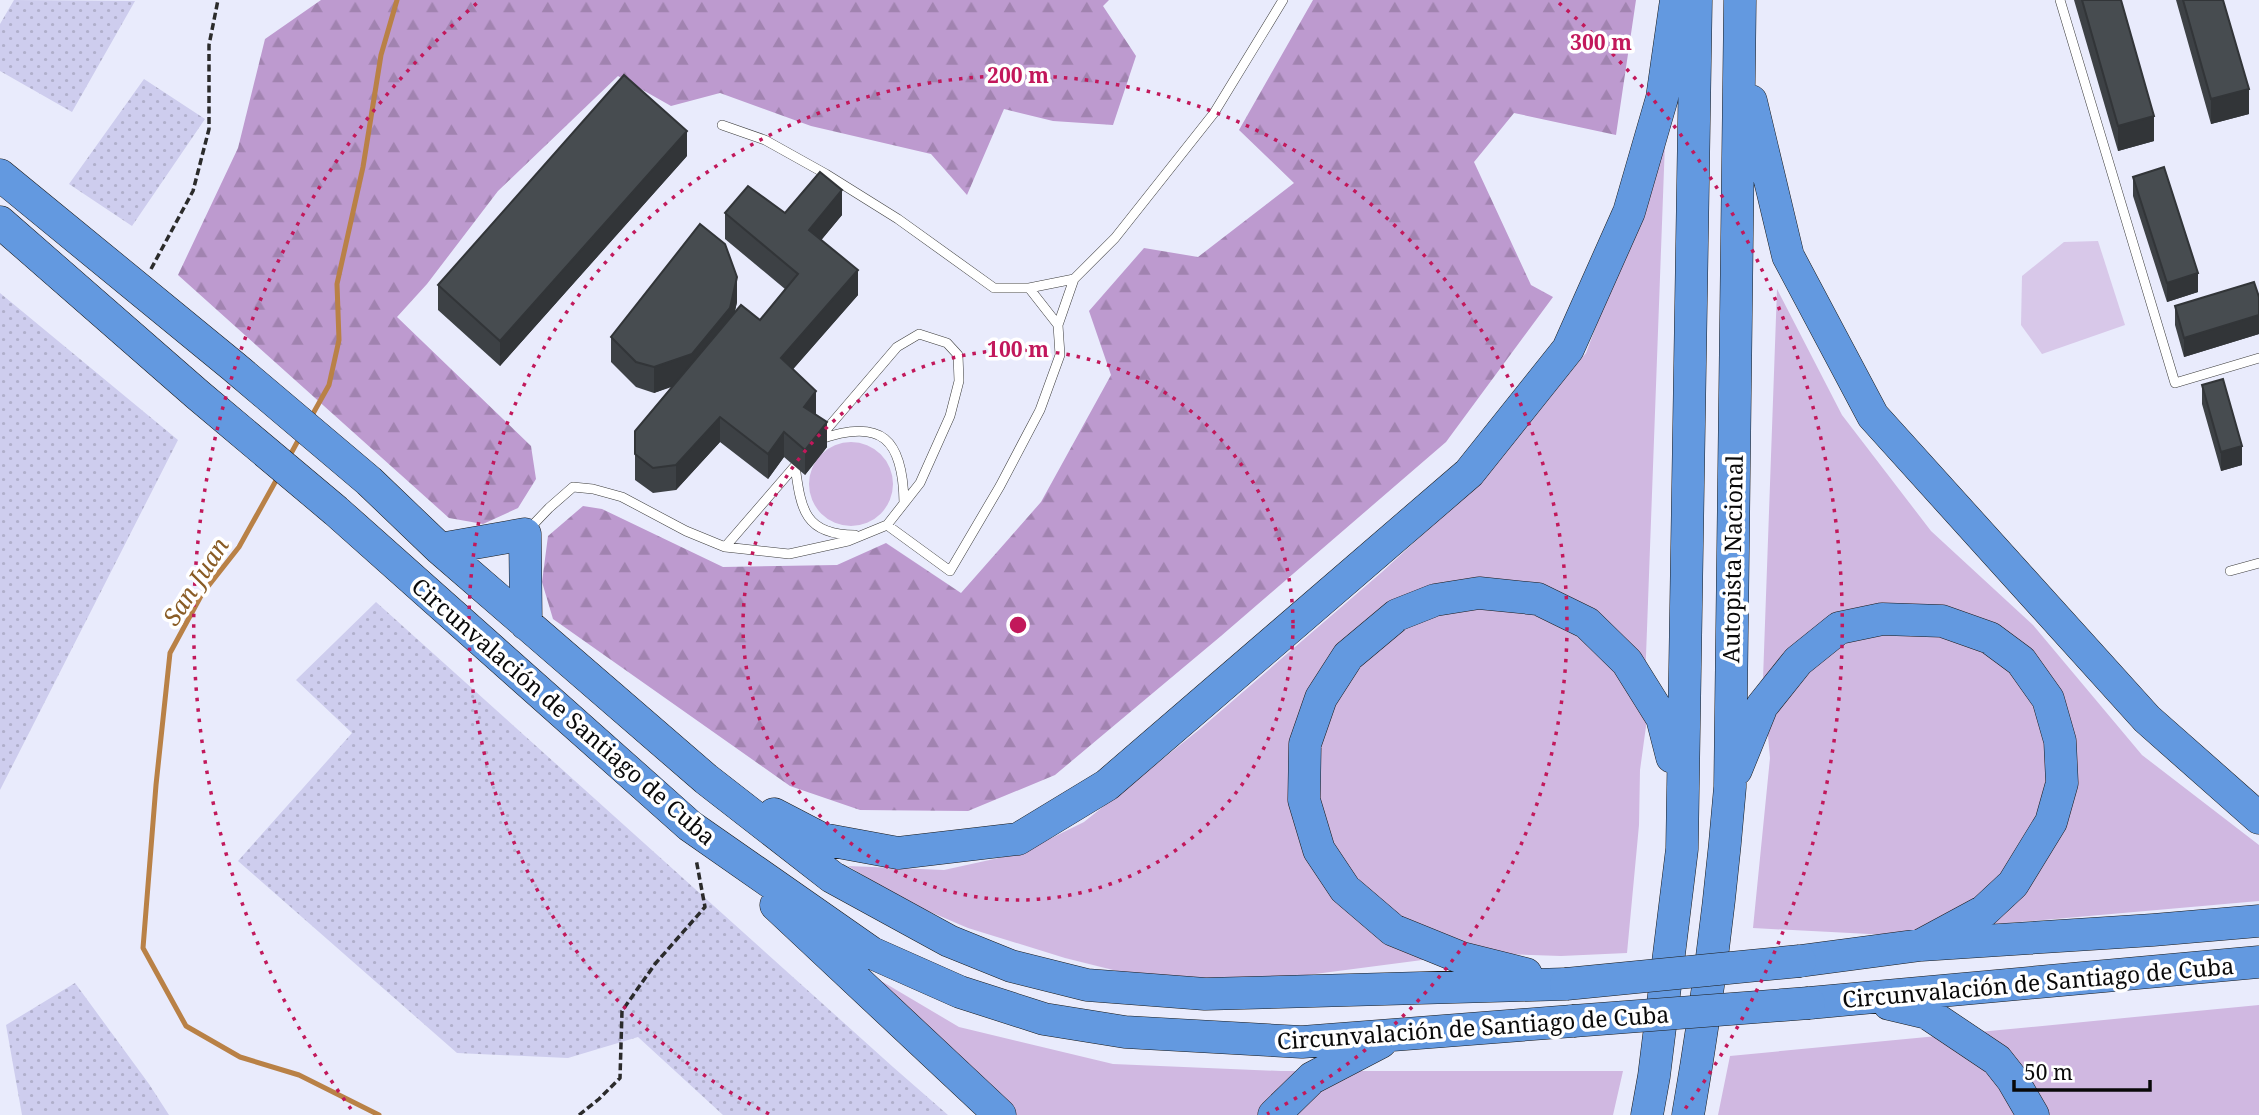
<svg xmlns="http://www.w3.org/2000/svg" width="2259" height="1115" font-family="'Noto Serif',serif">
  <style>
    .farmland { fill: url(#farmland-dots) }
    .grass { fill: #d0b8e1 }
    .forest { fill: url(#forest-firs) }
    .pitch { fill: #d8c8e9 }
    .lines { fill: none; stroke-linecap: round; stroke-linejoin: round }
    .stream { stroke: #b98146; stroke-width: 5 }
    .service-casing { stroke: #3c3c3c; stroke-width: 10 }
    .motorway-casing { stroke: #1a1a1a; stroke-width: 33 }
    .path { stroke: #2b2b2b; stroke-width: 3.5; stroke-dasharray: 7 3.5; stroke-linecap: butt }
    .service { stroke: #fff; stroke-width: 9 }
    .motorway { stroke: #6399e0; stroke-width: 32 }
    .motorway-bridge-casing { stroke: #1a1a1a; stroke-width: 33; stroke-linecap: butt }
    .motorway-bridge { stroke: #6399e0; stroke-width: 32 }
    .wall { fill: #3d4145 }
    .shaded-wall { fill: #323538 }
    .building { fill: #474c50; stroke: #323538; stroke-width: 2 }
    .ring { fill: none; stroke: #c2185b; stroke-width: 3.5; stroke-dasharray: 3.5 7 }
    .labels { text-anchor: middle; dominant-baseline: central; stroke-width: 7; stroke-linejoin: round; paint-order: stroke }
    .street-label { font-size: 23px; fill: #090909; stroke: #fff }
    .water-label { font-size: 24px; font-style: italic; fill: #895c25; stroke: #fff }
    .centre { fill: #c2185b; stroke: #fff; stroke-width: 3.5 }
    .ring-label { font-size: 21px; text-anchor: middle; font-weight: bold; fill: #c2185b; stroke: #fff; stroke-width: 7; stroke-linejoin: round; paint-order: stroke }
  </style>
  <defs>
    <pattern id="farmland-dots" width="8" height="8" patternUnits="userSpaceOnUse" patternTransform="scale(1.75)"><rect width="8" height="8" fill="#cecdee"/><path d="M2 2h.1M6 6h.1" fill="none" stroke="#b0afcb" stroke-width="1.8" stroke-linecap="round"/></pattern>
    <pattern id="forest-firs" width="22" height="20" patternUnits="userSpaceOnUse" patternTransform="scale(1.75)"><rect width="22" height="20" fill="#bd9acf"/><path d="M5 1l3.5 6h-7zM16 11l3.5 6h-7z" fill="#a183b0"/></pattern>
  </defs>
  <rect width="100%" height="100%" fill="#e9ebfc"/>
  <path class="farmland" d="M14,0l121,1 -63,111 -72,-41v-47z
    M144,79l61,40 -73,107 -63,-42z
    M0,293l178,147 -178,350z
    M376,602l517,465 55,48h-225l-85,-78 -70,21 -111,-5 -219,-192 114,-128 -56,-53z
    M75,983l74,101 20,31h-147l-16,-90z"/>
  <path class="grass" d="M1665,142l-20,541 2,36 -7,51 -1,55 -12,128 -66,3 -85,-3 -184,24 -81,4 -74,-5 -72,-18 -97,-30 -61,-26 -59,-36 96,4 77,-17 63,-31 116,-93 182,-157 102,-94 102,-125z
    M1777,289l65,126 89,116 102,94 109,130 117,90v56l-251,22 -74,4 -26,9 -155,-8 17,-170 -7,-79z
    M809 484a42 42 0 1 1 84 0a42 42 0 1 1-84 0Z
    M861,969l98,58 154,37 168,7h342l-10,44h-596z
    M2259,1005v110h-541l12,-59z"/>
  <path class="forest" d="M321,0h788l-6,6 33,50 -23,69 -60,-4 -49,-12 -37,86 -36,-41 -120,-28 -91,-33 -49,13 -53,-30 -120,115 -71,93 -30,33 134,129 5,33 -18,29 -35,16 -34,-6 -271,-243 60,-127 27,-109z
    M1313,0h323l-20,135 -102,-22 -40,49 57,123 22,12 -107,145 -225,194 -166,139 -87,36 -108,-1 -70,-24 -237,-167 -11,-37 6,-46 35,-30 19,3 121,58 114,-2 49,-22 75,50 80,-91 70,-127 -22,-64 55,-63 54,9 96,-74 -55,-53z"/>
  <path class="pitch" d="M2098,241l27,84 -83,29 -21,-29 1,-49 42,-34z"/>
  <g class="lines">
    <path class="stream" d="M310,419l19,-34 10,-45 -2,-56 26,-117 18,-112 16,-55
      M288,459l12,-22
      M278,477l-39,70 -37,47 -32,59 -14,132 -13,163 43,78 54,31 59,18 80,40"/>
    <g class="service-casing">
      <path id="service" d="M2060,0l115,383 84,-25
        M722,125l43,15 61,34 72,45 96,69h35l45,-9 41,-41 99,-125 69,-113
        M1058,325l16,-46
        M818,440c64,-23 85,-1 86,63
        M795,466c6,43 9,69 60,69
        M887,525l63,46 50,-85 40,-76 20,-55 -2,-30 -29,-37
        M528,530l21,-22 24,-21 20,2 29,8 64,34 39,16 64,7 59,-13 39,-16 33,-42 30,-67 9,-35 -1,-26 -11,-12 -28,-9 -22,13 -77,90
        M725,547l70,-81
        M2230,571l29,-8"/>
    </g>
    <g class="motorway-casing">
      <path id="motorway" d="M1751,101l37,155 85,160 274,303 112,99
        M0,175l233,191 136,115 71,68 266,230 126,98 117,64 62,25 76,19 118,9 361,-10
        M0,222l198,173 138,116 354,315 182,127 88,39 84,27 81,13 177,10 271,-21
        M440,549l85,-15 1,90
        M1736,770l26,-64 36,-45 41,-33 43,-9 60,2 48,17 31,23 27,38 12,42 2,42 -11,39 -38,62 -29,27 -63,34
        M774,814l48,25 76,14 120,-14 89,-54 362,-312 99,-124 61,-137 33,-114 14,-98
        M776,905l224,210
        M1800,961l121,-16 232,-15 106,-9
        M1526,974l-64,-16 -69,-28 -48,-41 -26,-39 -15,-50 1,-56 16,-46 27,-42 49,-41 38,-15 44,-7 59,6 49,24 40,39 35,56 10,39
        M1809,1003l450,-41
        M1889,1004l38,9 70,47 15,19 21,36
        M1274,1115l38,-37 69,-36
        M1647,1115l7,-39 28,-227 14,-849
        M1688,1115c19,-109 33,-218 42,-328l10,-787"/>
    </g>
    <path class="path" d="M151,269l42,-78 16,-62v-84l9,-45
      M579,1115l20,-16 21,-21 2,-67 33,-47 50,-57 -9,-48"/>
    <use href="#service" class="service"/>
    <use href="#motorway" class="motorway"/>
    <g class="motorway-bridge-casing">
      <path id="motorway-bridge" d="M1566,984l234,-23
        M1573,1021l236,-18"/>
    </g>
    <use href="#motorway-bridge" class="motorway-bridge"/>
  </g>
  <path class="wall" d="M2074,0h47l33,141 -36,10z
    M2176,0h47l26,114 -38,10z
    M687,156l-187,210 -62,-56v-25z
    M2133,177l65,115 -31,10 -34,-106z
    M725,213l117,2 -21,25 37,55 -65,74 23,46 11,32 -22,28 -21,-18 -16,22 -48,-37 -44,48 -23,3 -18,-13v-49l37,-45 -18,7 -18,-6 -25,-25v-25l126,-35 -2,9 25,9 25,-31 -60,-50z
    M2259,297v37l-75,23 -9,-32v-19z
    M2202,385l40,80 -21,6 -19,-67z"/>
  <path class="shaded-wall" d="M2249,89v25l-38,10v-25z
    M2154,116v25l-36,10v-25z
    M687,131v25l-187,210v-25z
    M842,190v25l-33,40v-25z
    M858,270v25l-77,88v-25z
    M2198,273v19l-31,10v-19z
    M737,277v25l-7,31 -38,47 -38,13v-26z
    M2259,315v19l-75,23v-19z
    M816,391v25l-12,-9z
    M720,417v25l-44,48v-25z
    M827,422v25l-22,28v-25z
    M784,432v25l-16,22v-25z
    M2242,446v19l-21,6v-19z"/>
  <path class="building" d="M2082,0h39l33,116 -36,10z
    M2183,0h40l26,89 -38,10z
    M624,75l63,56 -187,210 -62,-56z
    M2164,167l34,106 -31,10 -34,-106z
    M820,172l22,18 -33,40 49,40 -77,88 35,33 -12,16 23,15 -22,28 -21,-18 -16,22 -48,-37 -44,48 -23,3 -18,-14v-23l106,-126 19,15 38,-46 -73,-61 23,-27 37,27z
    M700,224l25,20 12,33 -7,31 -38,46 -38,13 -18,-5 -25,-25z
    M2254,282l5,15v18l-75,23 -9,-32z
    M2223,379l19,67 -21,6 -19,-67z"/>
  <g class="ring">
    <circle cx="1018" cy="625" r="275"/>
    <path d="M769 1114A549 549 0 1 1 1267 1114"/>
    <path d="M351 1109A824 824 0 0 1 477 3M1559 3A824 824 0 0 1 1685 1109"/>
  </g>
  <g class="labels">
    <g class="street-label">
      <text transform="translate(1732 559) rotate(-89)">Autopista Nacional</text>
      <text transform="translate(564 711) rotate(41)">Circunvalación de Santiago de Cuba</text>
      <text transform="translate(2038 982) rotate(-5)">Circunvalación de Santiago de Cuba</text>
      <text transform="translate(1473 1027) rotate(-4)">Circunvalación de Santiago de Cuba</text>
    </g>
    <g class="water-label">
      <text transform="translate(195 581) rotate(-57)">San Juan</text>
    </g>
  </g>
  <circle cx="1018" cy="625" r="10" class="centre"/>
  <g class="ring-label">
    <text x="1601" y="50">300 m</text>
    <text x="1018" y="83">200 m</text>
    <text x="1018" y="357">100 m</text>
  </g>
  <path d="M2014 1080v10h136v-10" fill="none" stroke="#090909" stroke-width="3.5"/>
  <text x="2024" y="1080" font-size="21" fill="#090909" stroke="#ffffff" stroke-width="5" paint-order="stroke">50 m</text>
</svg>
